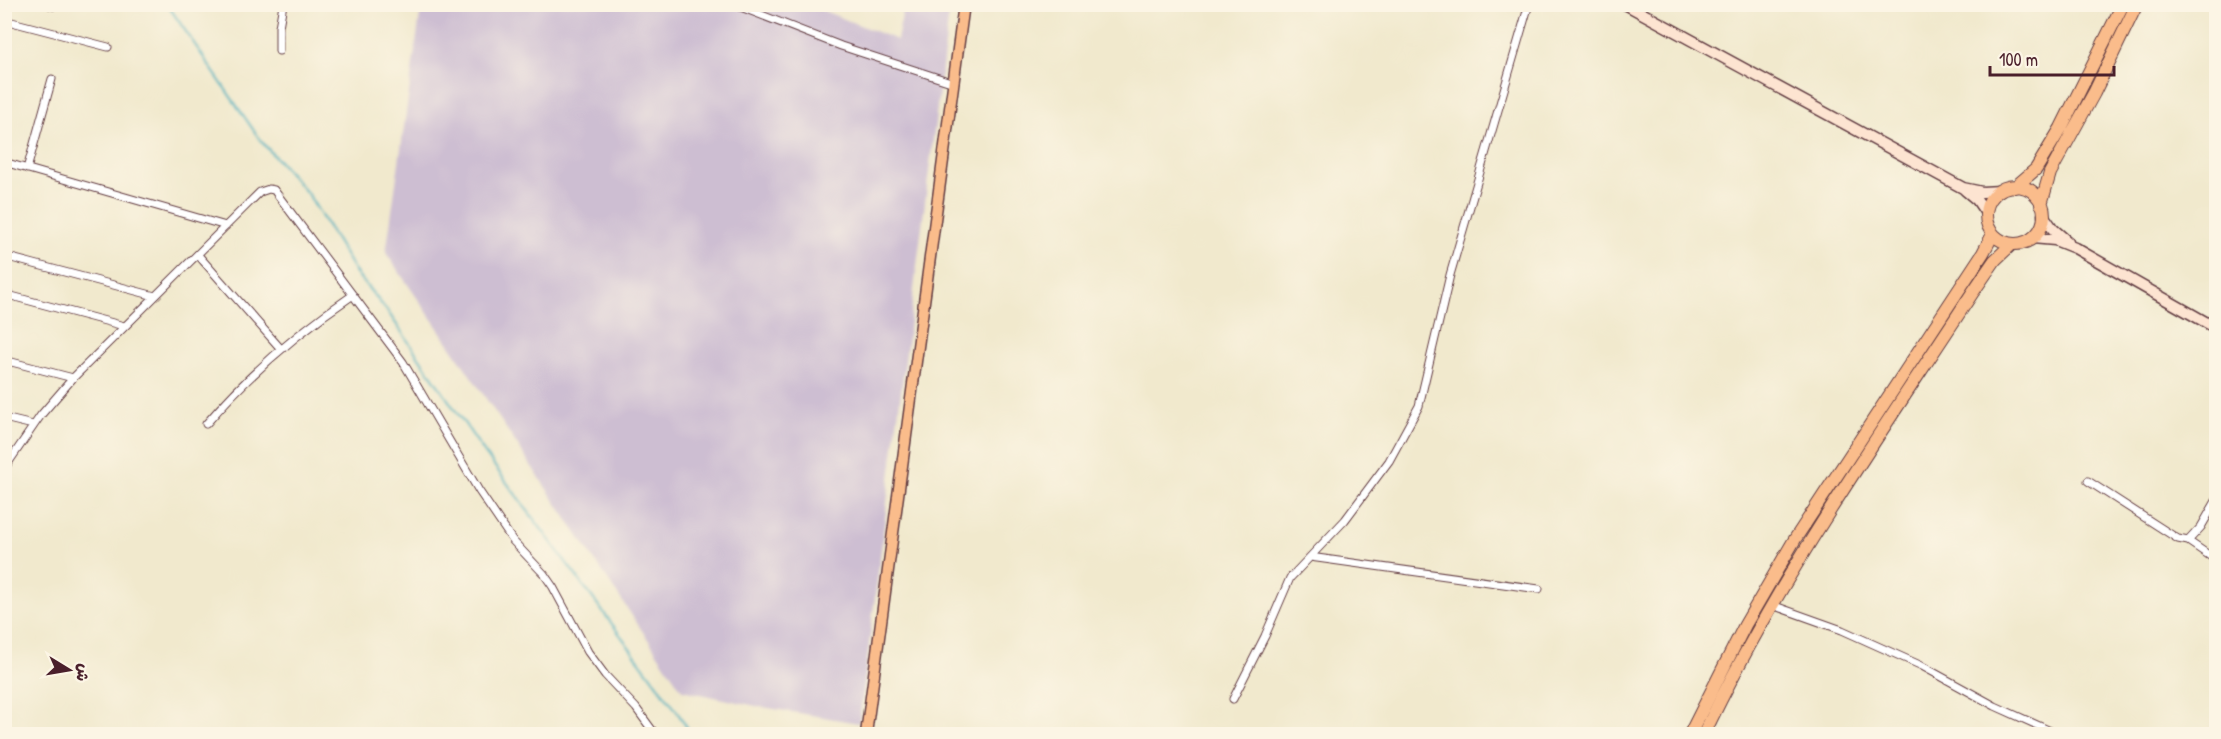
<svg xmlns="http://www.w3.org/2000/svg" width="2221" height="739" font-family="'Patrick Hand','Playpen Sans Arabic',sans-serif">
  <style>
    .industrial { fill: #cdbed2 }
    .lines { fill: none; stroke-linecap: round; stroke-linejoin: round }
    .stream { stroke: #3facbd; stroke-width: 2 }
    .minor-casing { stroke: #633d43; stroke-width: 9 }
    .secondary-casing { stroke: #633d43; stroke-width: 13 }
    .primary-casing { stroke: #633d43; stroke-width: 13 }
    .trunk-casing { stroke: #633d43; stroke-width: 14 }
    .minor { stroke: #fff; stroke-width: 7 }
    .secondary { stroke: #fde4d1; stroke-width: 10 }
    .primary { stroke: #fabc8b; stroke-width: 10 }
    .trunk { stroke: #fabc8b; stroke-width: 12 }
  </style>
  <rect width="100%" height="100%" fill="#fcf5e5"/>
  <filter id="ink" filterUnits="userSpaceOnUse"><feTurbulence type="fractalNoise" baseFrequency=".0167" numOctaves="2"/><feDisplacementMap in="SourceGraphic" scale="12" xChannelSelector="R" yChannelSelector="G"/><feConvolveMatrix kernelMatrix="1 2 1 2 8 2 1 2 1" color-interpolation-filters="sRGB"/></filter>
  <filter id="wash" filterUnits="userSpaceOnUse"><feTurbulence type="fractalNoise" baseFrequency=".008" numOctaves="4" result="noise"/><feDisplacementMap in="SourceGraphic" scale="24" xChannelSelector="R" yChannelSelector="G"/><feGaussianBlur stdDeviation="1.35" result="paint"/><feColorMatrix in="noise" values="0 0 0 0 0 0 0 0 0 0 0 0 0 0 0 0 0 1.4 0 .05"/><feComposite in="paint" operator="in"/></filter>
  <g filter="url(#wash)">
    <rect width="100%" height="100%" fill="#f1e9cd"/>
    <path class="industrial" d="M393,5h416l88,35 7,-35h46l-91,718 -103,-17 -74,-16 -224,-333 -72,-104 35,-245z"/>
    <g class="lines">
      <path class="stream" d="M167,4l94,137 47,53 48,79 32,39 96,140 192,258 15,24"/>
    </g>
  </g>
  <g filter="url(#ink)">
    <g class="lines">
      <g class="minor-casing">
        <path id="minor" d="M46,4l7,2
          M733,4l108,42 113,37
          M4,20l104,27
          M279,51v-24l4,-23
          M4,162l222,64
          M27,169l25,-90
          M198,255l83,94
          M4,256l151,40
          M4,294l120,32
          M4,360l69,18
          M4,418l29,7
          M206,424c43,-50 92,-92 147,-129
          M4,469l37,-54 32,-37 187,-186 9,-3 5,1 129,172 76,129 34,50 31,33 9,13 35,65 17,23 31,33 19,26
          M2088,481l90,58 10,2 13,-14 15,-26
          M2188,541l28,19
          M1310,557l229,32
          M1772,605l70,25 80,36 73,40 62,28
          M1233,699l32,-63 25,-58 55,-58 44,-59 30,-55 31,-131 79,-271"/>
      </g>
      <g class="secondary-casing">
        <path id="secondary" d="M1625,4l338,184 19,4 18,-1
          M1965,190l12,10 9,13
          M2043,215l10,14 15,13
          M2032,238l23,2 20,8 141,80"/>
      </g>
      <g class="primary-casing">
        <path id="primary" d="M866,734l98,-730"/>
      </g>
      <g class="trunk-casing">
        <path id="trunk" d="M1986 215a29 29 0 1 1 58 0a29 29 0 1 1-58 0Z
          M2015,187l21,-18 25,-41 62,-124
          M2041,204l9,-31 44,-80 43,-89
          M1690,734l55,-109 50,-86 188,-286 10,-19
          M1704,734c74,-156 175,-298 269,-442l22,-32 17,-16"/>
      </g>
      <use href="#minor" class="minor"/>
      <use href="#secondary" class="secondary"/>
      <use href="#primary" class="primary"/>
      <use href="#trunk" class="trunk"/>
    </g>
  </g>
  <rect width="2221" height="739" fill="none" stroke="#fcf5e5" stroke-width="24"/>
  <g transform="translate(69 670) rotate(101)" stroke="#fcf5e5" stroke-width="4.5" paint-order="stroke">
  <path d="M0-4.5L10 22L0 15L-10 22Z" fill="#4a1f2b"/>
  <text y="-9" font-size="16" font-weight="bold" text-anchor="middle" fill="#4a1f2b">ش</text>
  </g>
  <path d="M1990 66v9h124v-9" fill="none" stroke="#4a1f2b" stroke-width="3"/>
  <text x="1999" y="66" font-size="18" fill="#4a1f2b" stroke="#fcf5e5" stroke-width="4.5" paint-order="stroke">100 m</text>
</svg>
